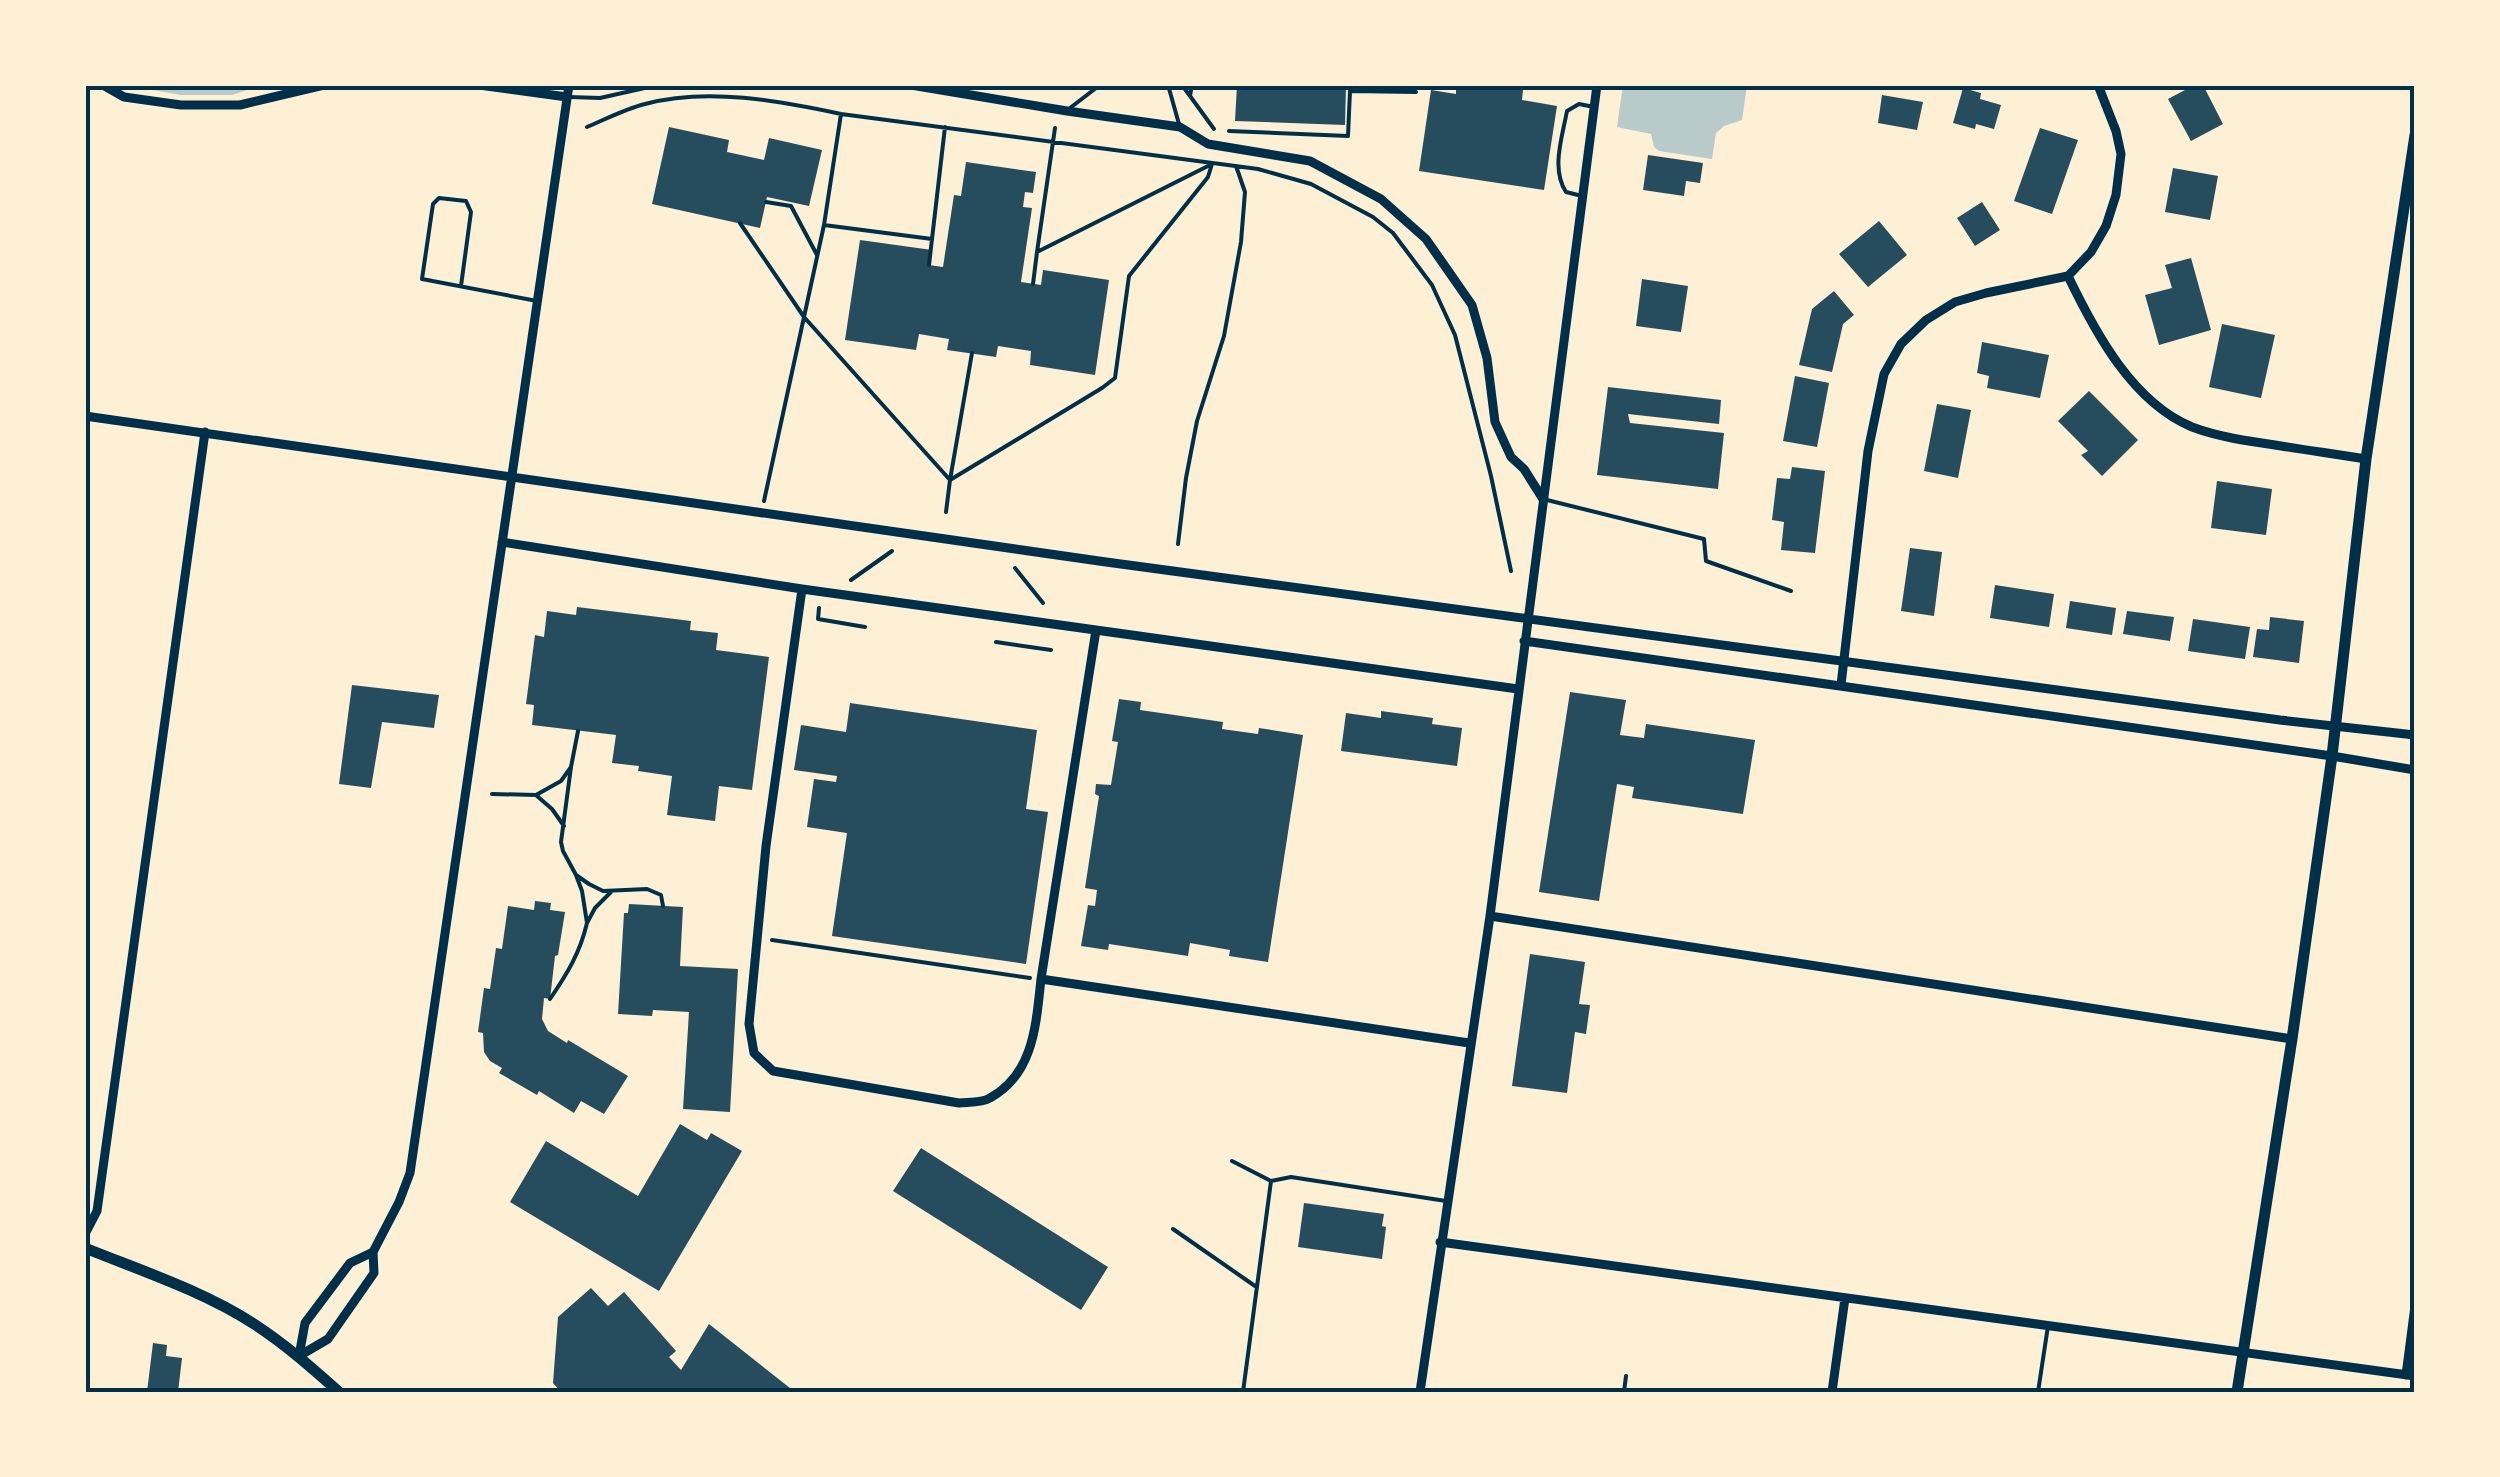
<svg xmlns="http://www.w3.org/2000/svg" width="2500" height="1477" font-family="Helvetica,sans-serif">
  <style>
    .green { fill: #b9caca }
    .building { fill: #264d5e }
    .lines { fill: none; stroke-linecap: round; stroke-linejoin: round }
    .path { stroke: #003049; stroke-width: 4 }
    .service { stroke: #003049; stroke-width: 4 }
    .minor { stroke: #003049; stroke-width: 9 }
    .secondary { stroke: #003049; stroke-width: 11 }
    .neatline { fill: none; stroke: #003049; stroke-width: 4 }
  </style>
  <rect width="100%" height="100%" fill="#fdf0d5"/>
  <path class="green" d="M136,85h126l-30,10h-51l-45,-8z
    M1623,85h124l-5,35 -18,6 -8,7 -4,26 -53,-8 -5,-4 -3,-13 -34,-7z"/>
  <path class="building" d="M1237,85h109l-1,40 -110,-4z
    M1456,85h29l38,5 -1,10 35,6 -13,84 -125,-19 12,-81 25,4z
    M2182,85h21l20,39 -32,17 -23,-42 17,-9z
    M1963,88l18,5 -1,6 21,6 -7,24 -18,-5 -1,5 -22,-6z
    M1882,95l41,7 -6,28 -39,-7z
    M669,127l60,13 -2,12 37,8 5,-22 53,12 -13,56 -42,-9 -7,31 -108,-24z
    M2040,128l38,12 -26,74 -38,-13z
    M1648,155l55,8 -3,20 -14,-2 -2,15 -41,-6z
    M966,162l70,10 -3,21 -8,-1 -2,15 9,1 -11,74 20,3 2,-15 66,10 -14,95 -65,-10 1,-14 -33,-5 -2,11 -49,-7 2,-11 -30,-5 -3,16 -71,-10 15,-100 72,10 -3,15 14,2 11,-72 7,1z
    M2173,168l45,8 -8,44 -45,-8z
    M1982,202l18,28 -25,16 -18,-28z
    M1879,221l28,34 -39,32 -29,-33z
    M2191,258l20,72 -52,15 -14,-50 27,-7 -7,-23z
    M1642,279l46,7 -7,46 -45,-6z
    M1834,291l20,24 -11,9 -11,48 -33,-7 13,-56z
    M2222,324l53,11 -14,63 -52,-11z
    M1982,342l67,13 -9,43 -53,-10 2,-12 -12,-3z
    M1795,376l34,7 -12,64 -34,-6z
    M1608,387l113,13 -2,24 -91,-10 2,9 94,10 -6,56 -121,-14z
    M2089,391l49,49 -36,36 -21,-21 7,-4 -30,-30z
    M1937,404l34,6 -13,68 -34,-7z
    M1792,467l33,4 -10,82 -34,-3 3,-28 -12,-2 5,-42 13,1z
    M2217,481l55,8 -6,46 -55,-7z
    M1910,548l32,4 -8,64 -33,-5z
    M1995,585l59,9 -5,33 -59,-9z
    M2070,601l46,7 -4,27 -46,-7z
    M577,607l114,14 -1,9 28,3 -2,17 53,7 -17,133 -33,-4 -4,35 -48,-6 5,-39 -34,-5 1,-5 -27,-3 4,-28 -84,-10 2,-20 -8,-1 9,-69 9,2 3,-26 29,4z
    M2127,611l47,6 -4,24 -47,-7z
    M2270,617l34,4 -5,42 -46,-6 4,-28 12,1z
    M2193,619l57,8 -5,32 -57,-8z
    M352,685l87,10 -5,33 -52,-6 -11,66 -32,-4z
    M1570,692l56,8 -6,35 24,3 2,-14 109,16 -12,74 -111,-16 2,-11 -17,-3 -18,117 -60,-9z
    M1119,699l22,3 -1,8 83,12 -1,7 36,5 1,-6 44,7 -35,227 -39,-6 1,-6 -40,-7 -2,13 -79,-12 -1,6 -27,-4 7,-41 7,1 2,-16 -12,-2 14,-92 -4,-2 1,-10 15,1 7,-43 -6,-1z
    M850,703l187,27 -11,79 22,3 -22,152 -194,-28 15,-103 -40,-6 7,-48 22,3 1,-6 -43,-6 7,-45 45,7z
    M1381,711l52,7 -1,6 30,4 -5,38 -116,-15 5,-38 35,5z
    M535,901l16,2 -1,7 15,2 -7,43 -3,1 -5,43 -6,-1 -2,21 6,12 19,12 1,-3 60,36 -24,38 -23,-13 -7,12 -35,-22 -2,4 -38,-22 3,-5 -12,-7 -6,-9 -1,-19 -5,-1 6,-44 6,1 6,-41 6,1 6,-43 26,4z
    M629,904l54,3 -3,59 58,3 -8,143 -47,-3 6,-97 -36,-2 -1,6 -34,-2 6,-101h4z
    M1530,954l55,8 -6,42 11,1 -4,29 -11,-2 -8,61 -55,-7z
    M680,1124l27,16 4,-7 31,18 -83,140 -149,-89 36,-61 92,55z
    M921,1148l187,119 -27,43 -188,-119z
    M1304,1203l80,11 -2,12 4,1 -4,32 -84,-12z
    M591,1288l17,18 16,-14 52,59 -7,6 12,13 28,-46 86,68h-234l-8,-9 5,-66z
    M153,1343l14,2 -1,11 16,2 -4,34h-31z"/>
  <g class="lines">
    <path class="path" d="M1182,85l32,44
      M1190,96l2,-11
      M587,127c19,-8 38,-18 58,-23 62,-17 135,-3 196,10l417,55 53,15 62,33 20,16 39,52 23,50 36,141 20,95
      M1229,131l119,5 2,-45 66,1
      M766,202l25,4 26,49
      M740,223l64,94 146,163 -4,32
      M824,225l108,14 -3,26
      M932,239l13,-112
      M1037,252l18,-124
      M1033,284l4,-32 175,-88
      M950,480l152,-92 13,-10 14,-102 79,-99 4,-13
      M950,480l22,-127
      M764,501l60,-276 17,-111
      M1178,544l8,-66 11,-57 27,-85 17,-94 4,-50 -9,-26
      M1015,568l28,35
      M851,580l41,-29
      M819,608l-1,11 47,8
      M996,642l55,8
      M571,767l-10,75 2,9 13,24 13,9 14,7 44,-2 14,6 2,11
      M492,794l44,1 25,-14 10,-14 7,-36
      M537,796l15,13 12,17
      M576,875l6,16 5,32 8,-15 16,-16
      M772,940l258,38
      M550,999c17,-25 30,-46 37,-76"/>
    <path class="service" d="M1168,85l11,39
      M569,97l31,1 58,-13
      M1070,108l30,-23
      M1582,196l-16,-4c-15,-23 -4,-54 1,-81l12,-7 15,3
      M461,286l10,-74 -5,-11 -27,-3 -6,6 -11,75 115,22
      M1547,500l157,39 2,22 85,30
      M1232,1161l39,20
      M1173,1229l82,57
      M1243,1392l28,-211 20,-4 155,24
      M1624,1392l2,-16
      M2038,1392l10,-66"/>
    <path class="minor" d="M103,85l21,12 57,8h59l84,-20
      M479,85l88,12
      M911,85l156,26 113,16 28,17 102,17 71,38 45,40 46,66 15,53 8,64 16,35 13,12 19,30
      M2068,276c27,56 64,126 124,151 27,10 55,14 83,18 30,5 60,9 91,14
      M85,416l1021,146 1174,158 135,15
      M502,542l300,47 716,100
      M802,589l-36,257 -17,178 5,29 19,18 186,32c10,-1 23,0 31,-5 44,-24 46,-74 51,-119l55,-349
      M1524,641l808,115 83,14
      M1841,685l27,-234 16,-77 17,-30 25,-24 29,-18 31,-9 82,-17 23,-24 15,-26 10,-31 5,-41 -5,-23 -18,-46
      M1490,916l802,123
      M1041,979l428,64
      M85,1234l12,-23 108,-779
      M1440,1242l975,134
      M299,1356l29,-17 46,-66 -1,-21 26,-50 11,-29 159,-1088
      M299,1356l6,-33 45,-60 23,-11
      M2406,1375l9,-69
      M1420,1392l70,-476 107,-831
      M1832,1392l13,-94"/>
    <path class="secondary" d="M85,1248c57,23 118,43 169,76 31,20 58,44 85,68
      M2237,1392l55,-353 40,-283 34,-297 49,-324"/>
  </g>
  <rect width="2500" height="1477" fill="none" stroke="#fdf0d5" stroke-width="175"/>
  <rect x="88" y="88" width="2324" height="1302" class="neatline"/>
</svg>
